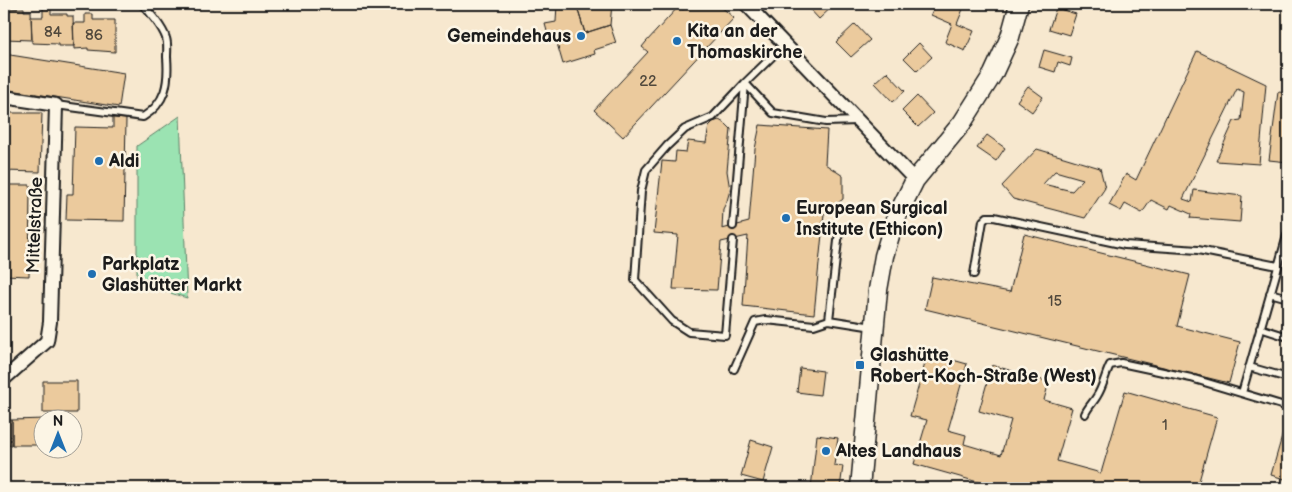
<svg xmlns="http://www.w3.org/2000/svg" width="1292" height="492" font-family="'Balsamiq Sans',sans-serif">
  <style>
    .green { fill: #9be3b2; stroke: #5c8067 }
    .building { fill: #ebca9d; stroke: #1c1c1c; fill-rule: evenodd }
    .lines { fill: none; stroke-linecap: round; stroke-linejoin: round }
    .lane-casing { stroke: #1c1c1c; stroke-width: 10 }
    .street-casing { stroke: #1c1c1c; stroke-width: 16 }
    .secondary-casing { stroke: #1c1c1c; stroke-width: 21 }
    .lane { stroke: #fcf5e5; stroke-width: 6 }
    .street { stroke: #fcf5e5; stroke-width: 12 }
    .secondary { stroke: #fcf5e5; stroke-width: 18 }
    .poi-dot { fill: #1f6fb2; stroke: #fcf5e5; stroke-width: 2 }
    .labels { text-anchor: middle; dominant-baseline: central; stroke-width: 5; stroke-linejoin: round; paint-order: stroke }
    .number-label { font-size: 15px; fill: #50483c }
    .poi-label { font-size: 18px; font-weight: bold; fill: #1c1c1c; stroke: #fcf5e5; text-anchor: start }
    .street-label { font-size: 18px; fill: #1c1c1c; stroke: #fcf5e5 }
  </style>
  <rect width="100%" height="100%" fill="#f7e8cf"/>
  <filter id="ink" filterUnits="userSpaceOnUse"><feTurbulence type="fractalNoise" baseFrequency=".02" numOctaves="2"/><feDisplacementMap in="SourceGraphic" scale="10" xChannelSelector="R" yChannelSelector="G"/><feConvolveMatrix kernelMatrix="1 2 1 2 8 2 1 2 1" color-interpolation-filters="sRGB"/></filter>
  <g filter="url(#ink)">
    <path class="green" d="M180,116l7,182 -50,-15v-137z"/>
    <path class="building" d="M4,4h4v5l16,-1v3h7l1,29 -28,-1z
      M557,4h19l9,29 25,-8 6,18 -22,7 1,4 -32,10 -7,-24 -6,2 -5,-18 11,-2z
      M576,4h36l-2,21 -25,8z
      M689,4h29l16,14 -111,119 -29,-27 54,-58 -6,-5 4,-5 33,-36 4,4z
      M810,4h25l-16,15 -12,-13z
      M936,4h14l13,5 -6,15 17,7 -9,20 -20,-9 7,-18 -21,-9z
      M43,8h8v6h16v2h6l1,30h-16v-2l-26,-1 -1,-26h12z
      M1056,8l20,6 -7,21 -20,-6z
      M85,14h8v6h22v32l-27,-2v-2l-14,1 -1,-26h12z
      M855,24l15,16 -19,17 -15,-15z
      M919,43l13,14 -15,14 -13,-13z
      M1044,50l28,8 -2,8 -12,-4 -3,10 -16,-5z
      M1197,51l69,33 -7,80 -43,-3 18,-40 7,-1 3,-28 -7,-3 -54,110 9,3 2,-12 48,6 -2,26 -50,-4 1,-4 -20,-9 -2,4 -18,-9 -9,13 -17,-9 -4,7 -12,-6 17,-31 10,6z
      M4,54l120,19 -5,34 -115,-18z
      M887,72l18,19 -12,11 -18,-19z
      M1028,86l15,11 -11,15 -15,-11z
      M1278,92l10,1v69l-19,-2z
      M917,96l16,17 -15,14 -16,-16z
      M4,113h38l-2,59 -36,-1z
      M113,118l13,1 -2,102 -58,-1 1,-26h6l2,-67 38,1z
      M719,120l7,4 5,5 -4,42 3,19 -3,11 -4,8 -1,20 27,-7 6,-73 5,-24 67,5 -2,34 18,12v23l-19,15 -10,100 -71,-8 5,-70 -27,6 -4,48 -44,-1 5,-54 -24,-2 8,-72 13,1 1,-11 10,1 2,-11 18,2 3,-17 4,-4z
      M987,135l18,13 -9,13 -19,-13z
      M1037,149l63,19 5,20 -20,30 -72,-19 -11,-13zM1055,171l28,8 -11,12 -29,-7z
      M4,185h26l-1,91 -25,-1z
      M1024,234l166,41 -13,51 63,16 -11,41 -304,-74 7,-32 78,15z
      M928,353l39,11 -19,66 18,5 -2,9 37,11 10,-35 -32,-9 13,-46 57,17 -5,18 28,8 -15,53 44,12 24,-82 92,26 -20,71h-198l-85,-24 13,-44 -17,-4z
      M800,368l23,3 -3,24 -23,-3z
      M43,381h34v32h-34z
      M45,419l-3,1v25h-30v-25z
      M1287,419h1v61l-17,-5z
      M4,420h8v25h-8z
      M817,435l21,3 -4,27 9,1 -3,22h-29z
      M751,440l22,7 -10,35 -22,-6z"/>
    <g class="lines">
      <g class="lane-casing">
        <path id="lane" d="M745,83l28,30 53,9 32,-1
          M56,105l87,12c23,-14 26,-34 24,-60 0,-6 1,-13 -1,-19 -3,-10 -17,-27 -24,-34
          M733,226l12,-143
          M839,232l-10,88 44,7
          M733,240l-8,95 -36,-3 -17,-11 -37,-41 6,-89 5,-21 21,-24 18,-17 28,-12 32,-34 40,-39
          M974,274l9,-53 4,-4h7l131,28 73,5 80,16
          M1270,293l18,5
          M1260,328l28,9
          M1249,367l39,11
          M734,369l21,-47 11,-2 48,5 15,-5
          M1242,393l46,-161
          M1085,414c3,-7 8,-11 12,-18 6,-9 8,-21 13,-31l11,-2 70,15 97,29"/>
      </g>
      <g class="street-casing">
        <path id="street" d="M746,4l169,176
          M4,97l52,8 -6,217 -3,19 -43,38"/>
      </g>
      <g class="secondary-casing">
        <path id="secondary" d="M860,488l18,-198 6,-34 10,-34 21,-42 47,-57 31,-49 17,-37 9,-33"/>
      </g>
      <use href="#lane" class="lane"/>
      <use href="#street" class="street"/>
      <use href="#secondary" class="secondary"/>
    </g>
  </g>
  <g class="poi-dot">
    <circle cx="581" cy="36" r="5"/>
    <circle cx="677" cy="41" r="5"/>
    <circle cx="99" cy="161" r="5"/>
    <circle cx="786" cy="218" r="5"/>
    <circle cx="92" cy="274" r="5"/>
    <rect x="855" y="360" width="10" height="10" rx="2.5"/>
    <circle cx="826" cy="451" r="5"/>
  </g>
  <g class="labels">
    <g class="number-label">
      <text x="53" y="32">84</text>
      <text x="94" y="35">86</text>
      <text x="648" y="81">22</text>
      <text x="1055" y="301">15</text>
      <text x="1165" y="425">1</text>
    </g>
    <g class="poi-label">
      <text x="687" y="31">Kita an der<tspan x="687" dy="21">Thomaskirche</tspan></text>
      <text x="571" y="36" text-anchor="end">Gemeindehaus</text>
      <text x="109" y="161">Aldi</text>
      <text x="796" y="208">European Surgical<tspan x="796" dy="21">Institute (Ethicon)</tspan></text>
      <text x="102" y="264">Parkplatz<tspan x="102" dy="21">Glashütter Markt</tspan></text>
      <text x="870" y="355">Glashütte,<tspan x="870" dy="21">Robert-Koch-Straße (West)</tspan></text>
      <text x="836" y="451">Altes Landhaus</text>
    </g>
    <g class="street-label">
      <text transform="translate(35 225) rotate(-88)">Mittelstraße</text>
    </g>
  </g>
  <rect width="1292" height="492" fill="none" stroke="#fcf5e5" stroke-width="20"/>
  <rect x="10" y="10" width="1272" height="472" fill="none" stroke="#1c1c1c" stroke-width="2" filter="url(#ink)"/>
  <g transform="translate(58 434)"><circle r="24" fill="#fcf5e5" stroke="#a29e95"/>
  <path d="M0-4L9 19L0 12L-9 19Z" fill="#1f6fb2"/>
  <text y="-8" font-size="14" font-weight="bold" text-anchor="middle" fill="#1c1c1c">N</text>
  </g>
</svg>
